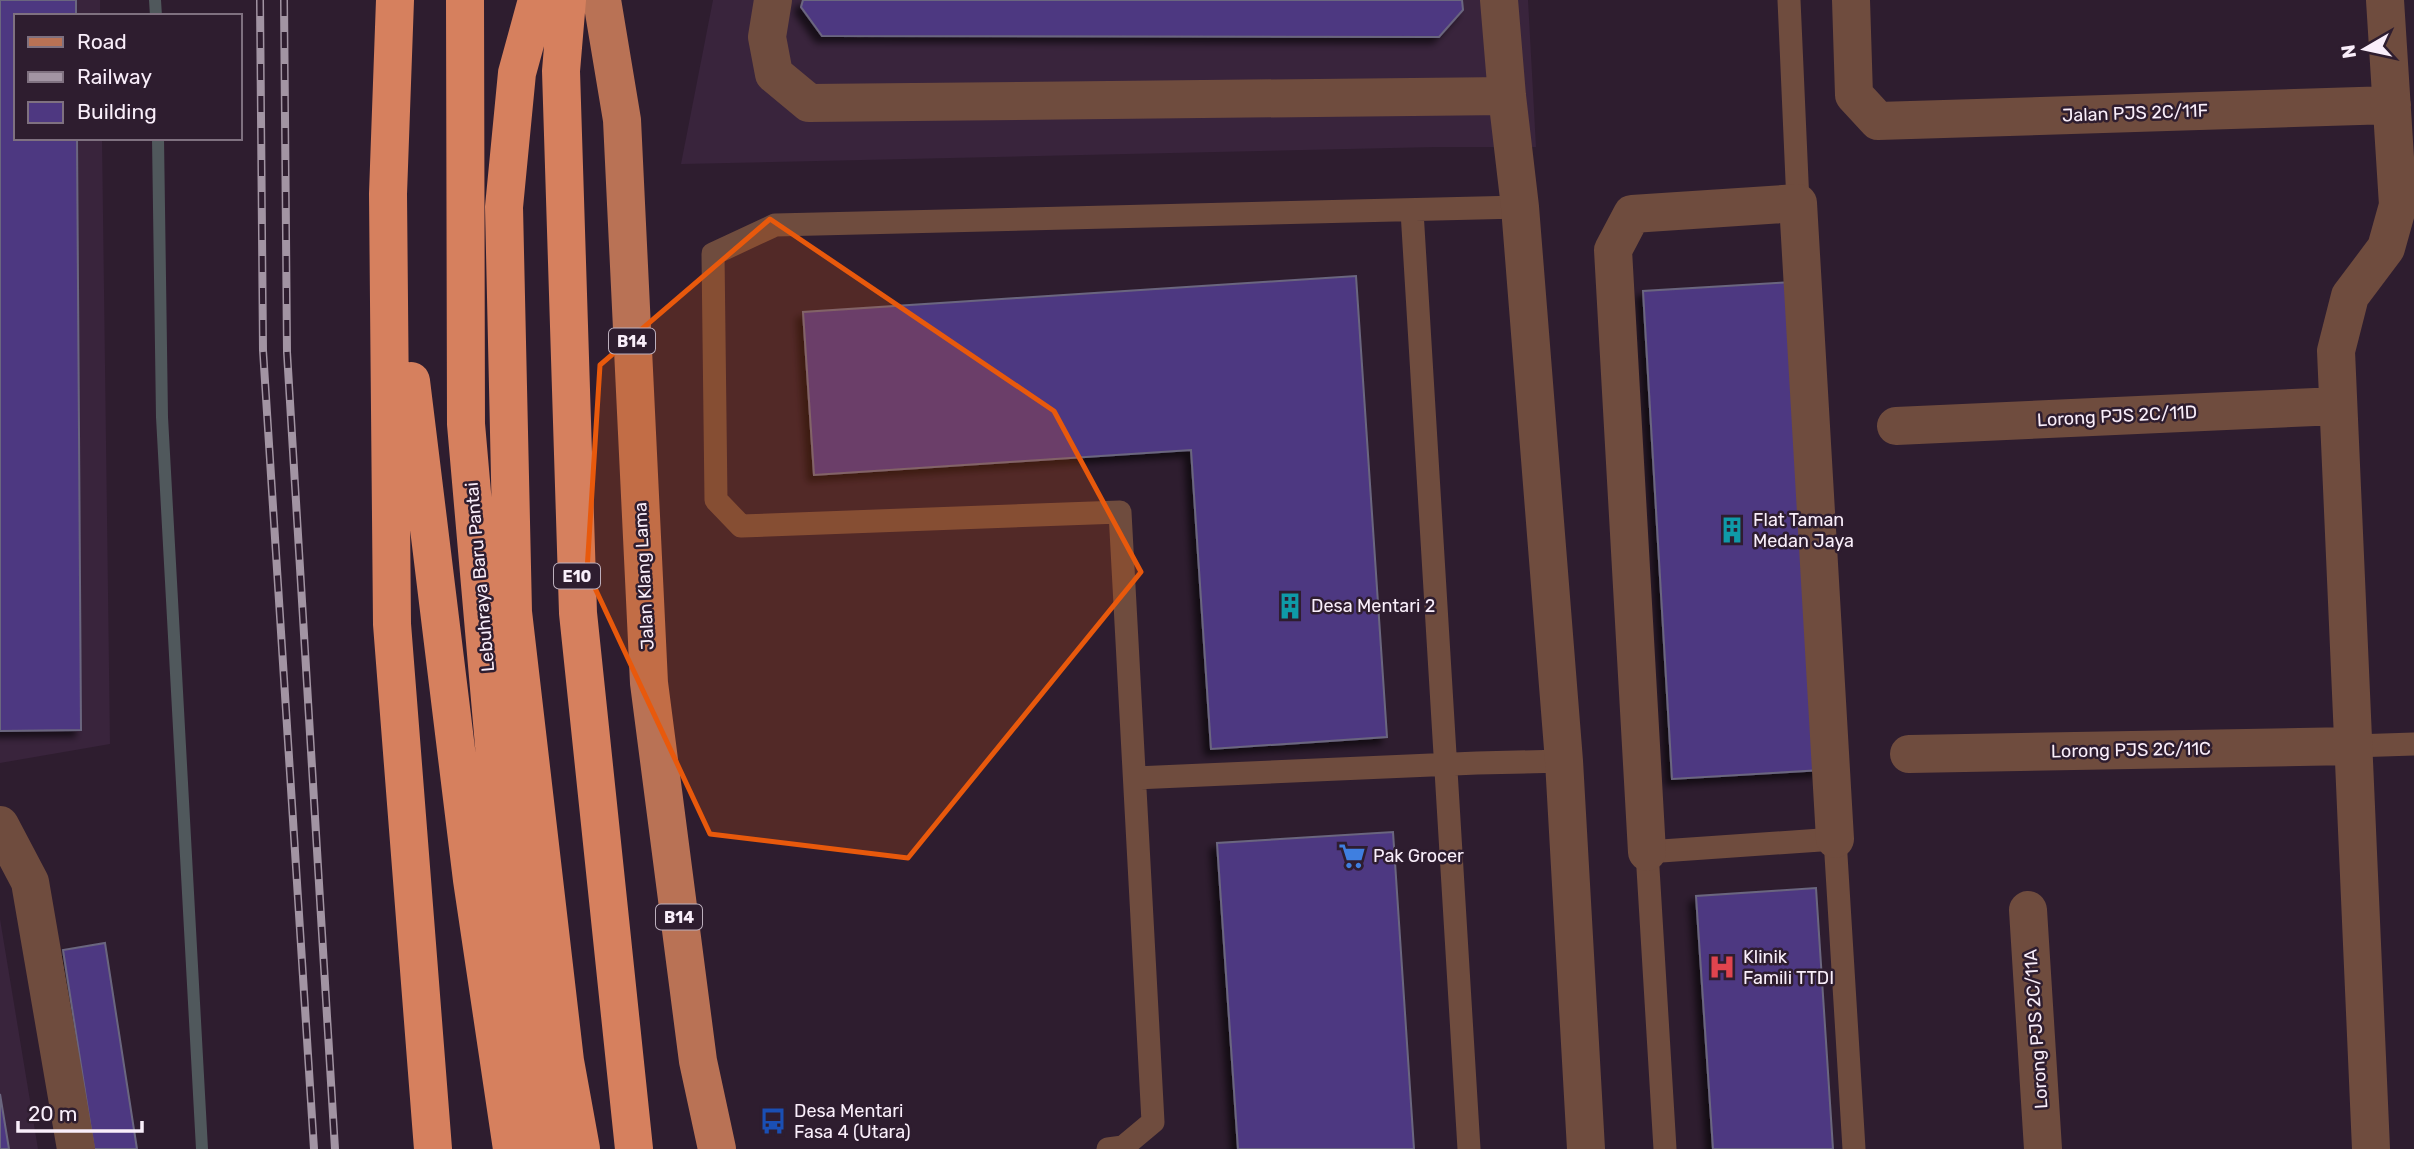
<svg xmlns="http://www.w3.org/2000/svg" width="2414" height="1149" font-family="Rubik,sans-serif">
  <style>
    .built { fill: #39243c }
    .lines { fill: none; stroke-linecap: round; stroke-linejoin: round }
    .stream { stroke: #50585c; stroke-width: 12 }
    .building { fill: #4e3881; stroke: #6b667f; stroke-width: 2; filter: url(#shadow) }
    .service { stroke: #6f4c3e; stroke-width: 23 }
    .minor { stroke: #6f4c3e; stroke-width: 38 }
    .primary { stroke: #b97255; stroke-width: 38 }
    .motorway { stroke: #d6805e; stroke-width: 38 }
    .rail-casing { stroke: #a294a3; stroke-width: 8 }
    .rail { stroke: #2e1d2f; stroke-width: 5; stroke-dasharray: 16; stroke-linecap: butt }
    .marked { fill: #e8590c; fill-opacity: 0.2; stroke: #e8590c; stroke-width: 5; stroke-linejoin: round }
    .labels { text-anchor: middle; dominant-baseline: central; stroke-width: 5; stroke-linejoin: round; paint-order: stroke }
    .shield { fill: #2e1d2f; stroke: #bcafbd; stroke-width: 2 }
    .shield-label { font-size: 16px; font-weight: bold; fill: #f9eefa }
    .street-label { font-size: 18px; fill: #f9eefa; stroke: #2e1d2f }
    .poi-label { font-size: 18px; fill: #f9eefa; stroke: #2e1d2f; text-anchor: start }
  </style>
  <defs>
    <filter id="shadow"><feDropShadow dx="-6" dy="6" stdDeviation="3.5" flood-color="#0009"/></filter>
  </defs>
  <rect width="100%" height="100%" fill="#2e1d2f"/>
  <path class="built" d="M0,0h100v16h-84v122h86l8,606 -110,19z
    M713,0h815l8,147h-100l-755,17z
    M0,919l38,230h-38z"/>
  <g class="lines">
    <path class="stream" d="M155,0l1,16
      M158,138l4,279 40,732"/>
  </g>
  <path class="building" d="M0,0h76v16h-60v122h61l4,592 -81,1z
    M803,0h659l1,10 -24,27 -617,-1 -21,-29z
    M1356,276l31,461 -176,12 -20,-299 -377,25 -11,-163z
    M1792,282l30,488 -150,9 -29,-488z
    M1393,832l21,317h-176l-21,-306z
    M1816,888l17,261h-120l-17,-253z
    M105,943l32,206h-43l-31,-199z
    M0,1094l9,55h-9z"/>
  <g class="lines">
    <path class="service" d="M1789,0l9,203
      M1412,211l57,938
      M2353,746l61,-2
      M1135,778l342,-15 87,-2
      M1108,1149l15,-2 30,-25 -33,-610 -379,14 -25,-26 -3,-246 62,-29 745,-18
      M1665,1149l-18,-297 188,-13 19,310"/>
    <path class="minor" d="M773,0l-6,37 7,37 35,29 698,-7
      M1499,0l8,96 13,111 44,554 22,388
      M1851,0l3,95 24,26 514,-16
      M1896,426l442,-20
      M1909,754l444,-8
      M0,825l30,57 46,267
      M1647,852l-34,-602 19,-36 166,-11 37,636
      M2028,910l15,239
      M2371,1149l-35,-798 14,-55 36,-48 12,-43 -13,-205"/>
    <path class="primary" d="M602,0l20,120 27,563 49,378 19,88"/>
    <path class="motorway" d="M395,0l-7,194 4,430 41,525
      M465,0l1,424 34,390 50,335
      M537,0l-20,73 -13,134 9,405 52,449 16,88
      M567,0l-6,71 17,542 56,536
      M411,381l61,499 40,269"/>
    <g class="rail-casing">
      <path id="rail" d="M260,0l3,350 51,799
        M284,0l3,352 48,797"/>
    </g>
    <use href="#rail" class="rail"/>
  </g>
  <path class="marked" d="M770,219l284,192 87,161 -233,286 -198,-24 -123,-263 13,-206z"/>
  <defs>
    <g id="building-bare" transform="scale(2.1)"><path d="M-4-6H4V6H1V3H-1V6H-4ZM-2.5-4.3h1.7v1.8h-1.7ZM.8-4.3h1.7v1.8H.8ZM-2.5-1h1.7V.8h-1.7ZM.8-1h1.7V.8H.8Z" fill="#0f9aa8" stroke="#2e1d2f" stroke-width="2.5" paint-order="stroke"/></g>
    <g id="supermarket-bare" transform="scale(2.1)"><path d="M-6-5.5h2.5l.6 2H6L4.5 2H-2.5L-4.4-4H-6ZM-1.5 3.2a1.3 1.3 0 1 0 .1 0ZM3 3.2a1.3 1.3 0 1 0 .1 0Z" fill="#3f7fe0" stroke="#2e1d2f" stroke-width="2.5" paint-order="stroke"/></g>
    <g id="hospital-bare" transform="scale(2.1)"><path d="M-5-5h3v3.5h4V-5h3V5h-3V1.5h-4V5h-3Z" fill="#e0444e" stroke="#2e1d2f" stroke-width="2.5" paint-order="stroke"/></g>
    <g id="bus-bare" transform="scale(2.1)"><path d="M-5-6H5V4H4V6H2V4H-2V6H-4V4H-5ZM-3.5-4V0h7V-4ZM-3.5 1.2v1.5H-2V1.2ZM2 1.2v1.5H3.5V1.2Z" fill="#1a4fb4" stroke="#2e1d2f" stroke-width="2.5" paint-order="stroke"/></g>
  </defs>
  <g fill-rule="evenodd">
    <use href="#building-bare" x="1732" y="530"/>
    <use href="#building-bare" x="1290" y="606"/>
    <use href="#supermarket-bare" x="1352" y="856"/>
    <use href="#hospital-bare" x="1722" y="967"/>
    <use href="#bus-bare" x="773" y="1121"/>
  </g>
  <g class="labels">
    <g class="shield">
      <rect x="609" y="328.5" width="46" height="25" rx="5"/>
      <rect x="554" y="563.5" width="46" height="25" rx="5"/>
      <rect x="656" y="904.5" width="46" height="25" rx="5"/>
    </g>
    <g class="shield-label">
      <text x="632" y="341">B14</text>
      <text x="577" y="576">E10</text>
      <text x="679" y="917">B14</text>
    </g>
    <g class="street-label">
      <text transform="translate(2135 113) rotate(-2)">Jalan PJS 2C/11F</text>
      <text transform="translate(2117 416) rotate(-3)">Lorong PJS 2C/11D</text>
      <text transform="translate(644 576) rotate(-93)">Jalan Klang Lama</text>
      <text transform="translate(480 577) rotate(-95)">Lebuhraya Baru Pantai</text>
      <text transform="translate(2131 750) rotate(-1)">Lorong PJS 2C/11C</text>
      <text transform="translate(2036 1029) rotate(-94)">Lorong PJS 2C/11A</text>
    </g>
    <g class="poi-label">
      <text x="1753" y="520">Flat Taman<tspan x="1753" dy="21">Medan Jaya</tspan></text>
      <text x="1311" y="606">Desa Mentari 2</text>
      <text x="1373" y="856">Pak Grocer</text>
      <text x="1743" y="957">Klinik<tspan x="1743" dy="21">Famili TTDI</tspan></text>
      <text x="794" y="1111">Desa Mentari<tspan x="794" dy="21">Fasa 4 (Utara)</tspan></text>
    </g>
  </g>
  <rect x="14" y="14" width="228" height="126" fill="#2e1d2f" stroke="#7f7180" stroke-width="2"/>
  <rect x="28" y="37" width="35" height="10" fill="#b97255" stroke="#7f7180" stroke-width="2"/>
  <text x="77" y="49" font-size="21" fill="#f9eefa">Road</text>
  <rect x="28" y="72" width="35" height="10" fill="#a294a3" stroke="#7f7180" stroke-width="2"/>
  <text x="77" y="84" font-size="21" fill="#f9eefa">Railway</text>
  <rect x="28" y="102" width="35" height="21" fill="#4e3881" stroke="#7f7180" stroke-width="2"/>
  <text x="77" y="119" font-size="21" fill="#f9eefa">Building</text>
  <g transform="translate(2365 49) rotate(261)" stroke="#2e1d2f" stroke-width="5" paint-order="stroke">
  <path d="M0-5L12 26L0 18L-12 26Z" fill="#f9eefa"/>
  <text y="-10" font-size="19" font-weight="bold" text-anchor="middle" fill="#f9eefa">N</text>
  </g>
  <path d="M18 1121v10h124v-10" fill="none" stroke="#f9eefa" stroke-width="3.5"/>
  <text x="28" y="1121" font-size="21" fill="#f9eefa" stroke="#2e1d2f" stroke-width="5" paint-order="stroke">20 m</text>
</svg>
